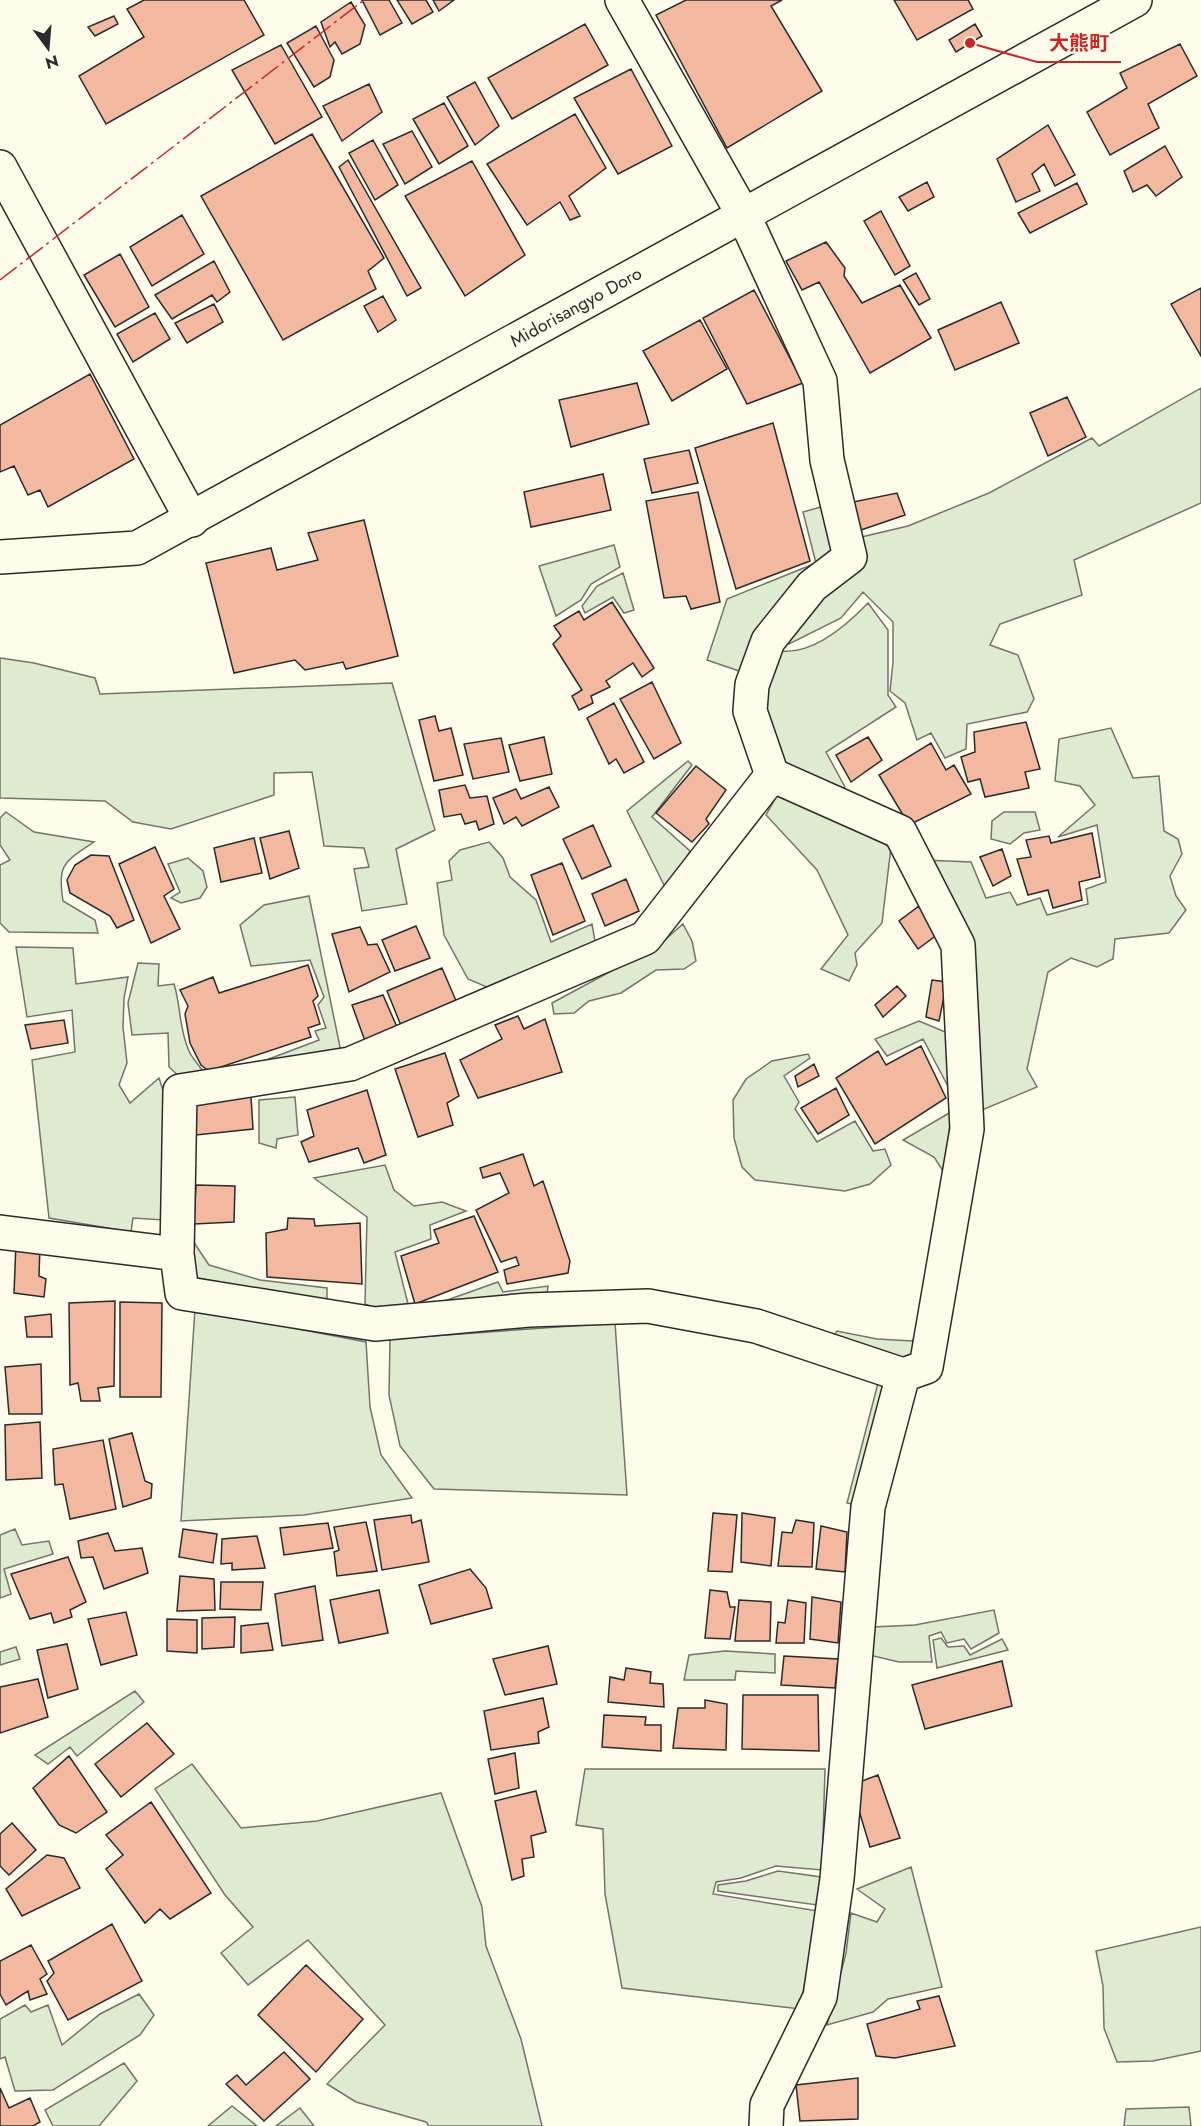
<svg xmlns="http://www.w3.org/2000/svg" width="1201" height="2126" font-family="Jost,'Noto Sans JP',sans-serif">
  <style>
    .green { fill: #deebd1; stroke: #74746e; stroke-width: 1.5 }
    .building { fill: #f2b8a0; stroke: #2b2b2b; stroke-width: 1.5 }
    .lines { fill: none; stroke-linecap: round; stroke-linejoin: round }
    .street-casing { stroke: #2b2b2b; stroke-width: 36 }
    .secondary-casing { stroke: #2b2b2b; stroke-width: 36 }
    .street { stroke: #fdfbea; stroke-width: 33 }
    .secondary { stroke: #fdfbea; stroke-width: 33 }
    .power { stroke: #c62828; stroke-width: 1.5; stroke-dasharray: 21 4.5 3 4.5; stroke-linecap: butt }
    .labels { text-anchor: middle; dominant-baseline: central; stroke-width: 4.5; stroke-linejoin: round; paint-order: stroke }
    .street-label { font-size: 18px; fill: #2b2b2b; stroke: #fdfbea }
    .leader { fill: none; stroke: #c62828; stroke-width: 2 }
    .callout-dot { fill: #c62828; stroke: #fdfbea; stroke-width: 2 }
    .callout-label { font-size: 20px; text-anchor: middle; font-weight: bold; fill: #c62828; stroke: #fdfbea; stroke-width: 4.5; stroke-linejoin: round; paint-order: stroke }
  </style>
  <rect width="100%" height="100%" fill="#fdfbea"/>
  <path class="green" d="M1201,388v115l-127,57 8,35 -82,29 -10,21 28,10 16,44 -7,13 -60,12 -1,25 -21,9 -14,-25 -14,7 -12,-37 -15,-12 3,-29v-40l-30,-30 -22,26 -52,26 -16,-4 80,-101 55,-13 81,-33 103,-55 7,8z
    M828,505l13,50 -96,118 -38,-13 20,-61 89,-36 -13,-51z
    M614,545l6,22 -29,17 -10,16 -25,16 -17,-50z
    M623,573l11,37 -10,3 -11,-16 -28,16 -3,-7 15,-20z
    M868,603l20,27v65l8,12 -70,45 19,35 -5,5 -54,-29 -24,-57 18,-55c33,4 66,-25 88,-48z
    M0,658l34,5 61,15 5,16 292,-11 43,147 -39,19 11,55 -45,7 -8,-42 15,-2 -5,-19 -40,-2 -12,-74 -38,1v22l-103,34 -38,-7 -28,-21 -105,-3z
    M1111,728l22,50 26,-2 5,55 14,8 4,15 -12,22 6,20 10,14 -17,23 -54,6 -2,20 -16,8 -26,-9 -23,14 -21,97 10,18 -55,23 -58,-250 47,2 15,36 24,-6 7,13 23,-7 7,17 41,-11 -2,-15 20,-7 -9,-57 -39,12 37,-32 -15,-19 -25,-5 4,-42z
    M688,761l4,4 -40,52 38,34 -23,40 -40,-80z
    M779,792l112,55 -9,76 -27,30 2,12 -8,16 -28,-12 27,-34 -31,-65 -51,-55z
    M6,812l28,20 60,10c-30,20 -37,22 -31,59l32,19 3,13 -89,-1 -9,-9v-58l10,-5 -10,-15v-27z
    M1004,812h31l5,18 -16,3 -14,11 -19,-5 1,-18z
    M489,842l14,16 7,19 26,23 15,42 41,-18 3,17 -7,11 -92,39 -28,-12 -24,-44 -7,-52 15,-3 -3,-19 11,-11z
    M188,858l15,13 4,16 -7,11 -19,5 -10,-5 9,-6 -12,-28z
    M309,896l32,156 -109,21 87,-33 -4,-9 11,-3 -8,-23 6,-8 -14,-37 -59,6 -11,-41 24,-20z
    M683,924l9,17 4,20 -12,8 -28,1 -35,23 -32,8 -15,12 -20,1 -2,-11 106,-57z
    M16,947l57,1 3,36 52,-7 -4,21 -1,29 4,36 -8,22 11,18 29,-25 8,24 -3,118 -31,-2 -2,14 -82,-14 -17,-158 43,-8 -3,-42 -45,7z
    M138,963l21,1 -1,22 16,-2c7,22 5,46 15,67 3,8 12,16 17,24l-22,6 -15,-14 -1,-34 -36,2 -4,-32z
    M919,1021l31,13 2,60 -29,-55 -36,17 -12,-17z
    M808,1054l2,4 -26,18 15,26 -4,7 22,33 38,-21 18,30 12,-2 6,16 -21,19 -25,7 -90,-11 -13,-13 -8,-29 -1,-38 13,-21 26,-18z
    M295,1097l3,38 -21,4 -1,9 -17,-5v-43z
    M951,1112l-6,62 -11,-17 -31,-17z
    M385,1165l9,25 20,16 28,-4 24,9 -36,14 1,14 -36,13 14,56 -29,2 -15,-6 2,-87 -53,-39z
    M193,1241l16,24 51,15 67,8v15l-134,-26z
    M498,1282l5,10 45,-6 -1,8 -111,10z
    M923,1305l-5,62 -87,-27 6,-9 40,8 36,2z
    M195,1309l171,33 4,65 11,48 31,43 -108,17 -123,6z
    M615,1323l12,172 -193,-6 -34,-43 -11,-51 1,-56z
    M878,1383l17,2 -34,121 -14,-3z
    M15,1529l7,16 27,-4 4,13 -49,15 7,25 -11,4v-63z
    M994,1610l5,23 -28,16 -7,-10 -17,4 -6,-11 -12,4 3,26h-33l-34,-8 8,-27 42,-2z
    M941,1638l7,9 16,-1 6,9 32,-16 6,11 -71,18 -4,-28z
    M16,1647l4,12 -20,6v-13z
    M725,1651l50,3v19l-39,-2 -1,9h-51l5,-25z
    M135,1691l9,11 -67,54 -7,-9 -22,17 -13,-9z
    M192,1764l49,64 76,-7 124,-28 41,114 4,39 35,93 21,87h-113l-3,-4 -70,-20 -29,-18 58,-59 -77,-85 -60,45 -27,-32 32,-26 -28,-32 -70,-106z
    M585,1769h240l-3,101 -46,-4 -35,12 -25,4 -3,12 105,17 -18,98 -178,-21 -17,-94 -2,-65 -27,-4z
    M911,1867l31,120 -54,12 -15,13 -46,13 19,-72 5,-40 26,9 8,-13 -28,-20z
    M778,1871l43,6 -4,28 -99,-14v-6l28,-4z
    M1201,1927v124l-48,10 -36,1 -13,-34 -1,-42 -7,-35z
    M139,1994l15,21 -14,20 -87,55 -38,1 -10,-34 -5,2v-40l25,-14 6,7 17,-7 14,40 38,-31z
    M124,2063l13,18 -38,45h-46l-8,-16z
    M232,2106l25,20h-49z
    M1189,2107l2,19h-67l2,-17z
    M300,2108l14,18h-38z"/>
  <path class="building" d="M144,0h100l20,35 -158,89 -27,-48 65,-39 -17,-28z
    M362,0h27l13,23 -22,12z
    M397,0h29l7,12 -21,12z
    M433,0h21l-15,11z
    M686,0h96l-11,6 51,85 -95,57 -71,-133z
    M894,0h74l5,9 -56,31z
    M351,2l14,23 -5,19 -18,10 -7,-12 -5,5 -9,-25z
    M114,16l4,8 -23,12 -7,-9z
    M585,24l23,41 -96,54 -24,-41z
    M975,24l7,12 -26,16 -7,-12z
    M316,26l18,34 -4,17 -16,10 -27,-44z
    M1180,44l17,32 -49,28 11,24 -49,27 -23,-43 40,-24 -7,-15z
    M281,45l41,72 -47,27 -43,-74z
    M631,69l41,77 -54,28 -44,-76z
    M475,82l24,44 -24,19 -28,-48z
    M369,84l13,28 -40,29 -19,-35z
    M444,103l24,43 -29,18 -26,-45z
    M575,114l31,54 -37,28 11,20 -10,4 -10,-18 -33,23 -40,-61z
    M1048,125l27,50 -20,11 -11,-22 -12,10 8,17 -24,11 -19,-43z
    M412,131l20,36 -27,17 -22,-40z
    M312,134l72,124 -16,13 8,18 -93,51 -82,-144z
    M373,140l25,45 -23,15 -26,-47z
    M1165,146l17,31 -26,19 -9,-11 -14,7 -9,-21z
    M348,160l73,128 -14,8 -68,-129z
    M472,161l53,94 -60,41 -60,-100z
    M927,182l7,15 -26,14 -9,-14z
    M1077,183l10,21 -57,29 -12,-20z
    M881,211l29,55 -15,9 -31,-54z
    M182,215l22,39 -52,32 -22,-39z
    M826,242l19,26 -1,8 18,27 38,-18 31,53 -61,35 -51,-91 -17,8 -16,-29z
    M120,254l29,53 -34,20 -31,-52z
    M214,261l16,31 -13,10 -5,-7 -40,24 -17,-24z
    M916,273l14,26 -11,6 -16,-25z
    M1201,288v68l-30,-52z
    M754,290l49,93 -56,21 -44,-86z
    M383,296l13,24 -18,12 -14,-26z
    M1001,302l18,41 -64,27 -17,-40z
    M214,304l9,18 -36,21 -12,-20z
    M155,313l15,26 -37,23 -16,-28z
    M700,320l27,49 -55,32 -29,-50z
    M90,374l44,85 -86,48 -8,-17 -12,5 -14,-29 -14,6v-47z
    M637,383l12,41 -78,23 -12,-47z
    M1067,397l19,40 -38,19 -18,-43z
    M773,423l37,138 -74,28 -41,-141z
    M689,450l9,33 -46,10 -8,-34z
    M603,474l8,36 -80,17 -7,-35z
    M698,492l22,110 -29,7 -5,-13 -22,2 -18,-97z
    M897,493l8,22 -44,15 -8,-28z
    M364,520l34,136 -52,13 -3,-7 -38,8 -10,-10 -61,13 -28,-110 65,-15 6,22 41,-10 -10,-27z
    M612,602l42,66 -12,9 -9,-14 -27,18 4,6 -19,9 2,7 -14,7 -7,-14 10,-6 -29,-46 8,-8 -7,-10 25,-15 5,9z
    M652,682l29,61 -27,16 -34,-60z
    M614,703l30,59 -20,11 -8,-14 -7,5 -22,-46z
    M435,716l4,15 12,-3 12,47 -29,6 -15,-61z
    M1026,722l14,47 -15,3 4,16 -44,9 -5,-18 -12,3 -7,-25 14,-5 -1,-20z
    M544,737l8,37 -32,7 -11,-36z
    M868,737l14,23 -31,22 -15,-27z
    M501,738l8,34 -36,7 -9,-35z
    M931,743l15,27 8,-5 17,29 -62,31 -30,-50z
    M696,766l30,24 -20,29 3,5 -17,18 -36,-29z
    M465,785l5,13 17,-2 7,28 -15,6 -3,-9 -11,3 -4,-10 -17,3 -5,-27z
    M549,787l10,20 -37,19 -6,-9 -12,7 -11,-26 23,-9 5,10z
    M593,825l18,41 -29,13 -19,-40z
    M289,831l10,37 -29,11 -10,-41z
    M1092,833l8,44 -21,5 3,18 -29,8 -5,-18 -20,5 -11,-36 14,-2 -5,-17 23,-4 2,7z
    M254,838l8,35 -41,9 -7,-34z
    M155,847l19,42 -10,7 16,33 -29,14 -32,-79z
    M1002,849l9,27 -18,10 -13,-29z
    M91,855l18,1 25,64 -17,8 -7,-12 -40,-23 -3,-13 8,-15z
    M562,863l23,58 -32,14 -22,-60z
    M626,879l13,32 -34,15 -13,-32z
    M919,906l19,28 -20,15 -19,-28z
    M416,926l14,32 -35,13 -13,-31z
    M360,927l8,18 9,-1 13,28 -41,20 -17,-58z
    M308,965l10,31 -5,5 7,23 -12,4 3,9 -102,34 -8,-6 -11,-22 -5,-29 3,-8 -8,-16 33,-13 6,16z
    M442,968l15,35 -55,25 -15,-37z
    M932,980l15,2 -8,39 -13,-4z
    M897,986l9,10 -23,21 -8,-12z
    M383,995l14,32 -32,14 -13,-36z
    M518,1016l6,13 21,-10 17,53 -84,26 -18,-38 42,-21 -7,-14z
    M64,1020l4,23 -37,6 -6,-24z
    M921,1046l25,52 -71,46 -39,-66 42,-27 8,14z
    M445,1053l14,43 -12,7 6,22 -35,12 -23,-68z
    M814,1064l5,12 -21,11 -3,-11z
    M836,1088l13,27 -31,19 -17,-26z
    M367,1090l19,65 -22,8 -6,-15 -49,14 -8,-20 13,-6 -7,-26z
    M251,1097l2,32 -57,6 -6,-32z
    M523,1154l11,32 9,-5 27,80 -2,12 -61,11 -3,-14 15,-5 -3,-8 -15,5 -25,-52 33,-17 -9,-20 -17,5 -3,-10z
    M196,1185l39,1 -1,36 -40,2z
    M474,1216l24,56 -83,32 -14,-48 38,-13 -5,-13z
    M288,1218l26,1 1,7 45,-3 2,61 -95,-7 -1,-44 21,-4z
    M16,1243l24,3 -1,30 7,3 -2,18 -30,-4z
    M115,1301l-1,85 -16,2 2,13h-19l-3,-18 -8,2 -1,-82z
    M120,1302l42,1 -1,94h-41z
    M51,1314l1,23h-25l-2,-20z
    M41,1364l1,50h-33l-4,-47z
    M40,1422l2,56 -36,2 -1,-55z
    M132,1433l13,48 7,3 -1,14 -28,9 -14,-68z
    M103,1440l13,69 -46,10 -7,-35 -8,1 -2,-36z
    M713,1513l24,2 -5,57 -24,-1z
    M742,1513l33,5 -4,48 -30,-4z
    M411,1515l1,8 9,-3 8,42 -47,8 -8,-50z
    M796,1520l18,3 -2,44 -34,-1 4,-34 10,1z
    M366,1522l11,49 -40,5 -3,-24 5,-2 -5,-23z
    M328,1523l5,25 -49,7 -4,-27z
    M821,1526l26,6 -2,40 -29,-3z
    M183,1529l34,5 -4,29 -34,-6z
    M108,1533l7,18 27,-3 6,25 -44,16 -11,-32 -12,1 -3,-17z
    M257,1536l8,32 -33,2v-7l-11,1 1,-25z
    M68,1557l18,45 -16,8 2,7 -18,6 -3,-10 -21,6 -19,-45z
    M470,1569l16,19 6,20 -61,16 -12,-39z
    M180,1576l34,3 1,31 -38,1z
    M221,1582h42l-2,28 -41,-1z
    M315,1586l8,54 -41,6 -7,-52z
    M379,1590l9,43 -49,10 -9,-43z
    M710,1590l17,2 3,15h5l-5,32 -25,-1z
    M812,1597l29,5 -3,41 -28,-4z
    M739,1600l32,2 -1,39h-35z
    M788,1600l18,3 -2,40h-28l2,-21 7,1z
    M126,1612l11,43 -36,10 -13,-46z
    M235,1617l-1,30 -32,2v-31z
    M167,1619l30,1v33l-30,-2z
    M268,1623l5,27 -32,3v-27z
    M67,1644l11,45 -30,9 -11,-48z
    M548,1646l9,38 -52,11 -12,-36z
    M784,1656l54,3 -3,29 -54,-3z
    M1002,1661l10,45 -87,23 -13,-44z
    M626,1668l25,4 -1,11 13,1 1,23 -56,-5 2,-25 14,3z
    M38,1679l10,38 -48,16v-46z
    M743,1695h75l1,56 -77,-2z
    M543,1698l6,29 -11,5 1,11 -48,7 -7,-39z
    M705,1700l22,4 -1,46 -53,-2 5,-40h27z
    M604,1715l42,2 -1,8h16v26l-59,-4z
    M147,1723l27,31 -53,43 -26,-33z
    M515,1753l4,35 -24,6 -7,-35z
    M69,1756l38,56 -31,21 -17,-8 -26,-37z
    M878,1775l22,63 -30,9 -13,-43 5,-23z
    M536,1791l10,41 -15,4 3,21 -12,2 2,17 -12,4 -17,-79z
    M151,1802l60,91 -41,26 -10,-10 -15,14 -39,-54 17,-14 -17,-20z
    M12,1823l24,27 -27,25 -9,-9v-32z
    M47,1855l17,3 16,30 -58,28 -16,-27z
    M112,1924l30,57 -74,39 -21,-39 7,-8 -6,-12z
    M31,1945l16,29 -7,5 7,15 -17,6 -2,-9 -22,14 -6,-11v-33z
    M306,1965l57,54 -47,53 -58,-57z
    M939,1996l16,50 -60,12 -19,-2 -9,-32 53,-15 -3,-8z
    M284,2052l26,27 -46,42 -38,-37 11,-9 9,10z
    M858,2078v41l-58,2 -4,-36z
    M0,2088l9,20 21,-10 10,24 -7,4h-33z"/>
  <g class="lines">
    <g class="street-casing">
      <path id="street" d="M622,0l122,216 76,165 7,79 23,97 -38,29 -44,55 -16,44 -2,26 22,64 -127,163 -295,126 -170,27 -3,163 5,39 193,31 154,-14 119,-4 108,20 147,49 23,-8 41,-238 -9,-184 -58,-113 -128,-57
        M0,167l192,353
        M0,1232l177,22
        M766,2126l1,-21 53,-108 17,-118 31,-372 35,-132"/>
    </g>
    <g class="secondary-casing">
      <g id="secondary">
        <path id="s1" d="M0,557l137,-9 998,-548"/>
      </g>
    </g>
    <use href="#street" class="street"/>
    <use href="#secondary" class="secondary"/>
    <path class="power" d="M0,280l364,-280"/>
  </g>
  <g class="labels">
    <g class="street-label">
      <text stroke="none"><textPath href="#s1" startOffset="638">Midorisangyo Doro</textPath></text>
    </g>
  </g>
  <path class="leader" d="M970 43L1037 62H1121"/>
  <circle class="callout-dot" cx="970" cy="43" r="6"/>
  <g class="callout-label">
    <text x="1079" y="50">大熊町</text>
  </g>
  <g transform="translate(48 48) rotate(164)" stroke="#fdfbea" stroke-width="4.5" paint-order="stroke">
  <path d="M0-4.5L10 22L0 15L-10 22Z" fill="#2b2b2b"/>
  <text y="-9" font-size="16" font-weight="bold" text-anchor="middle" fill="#2b2b2b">N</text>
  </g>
</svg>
